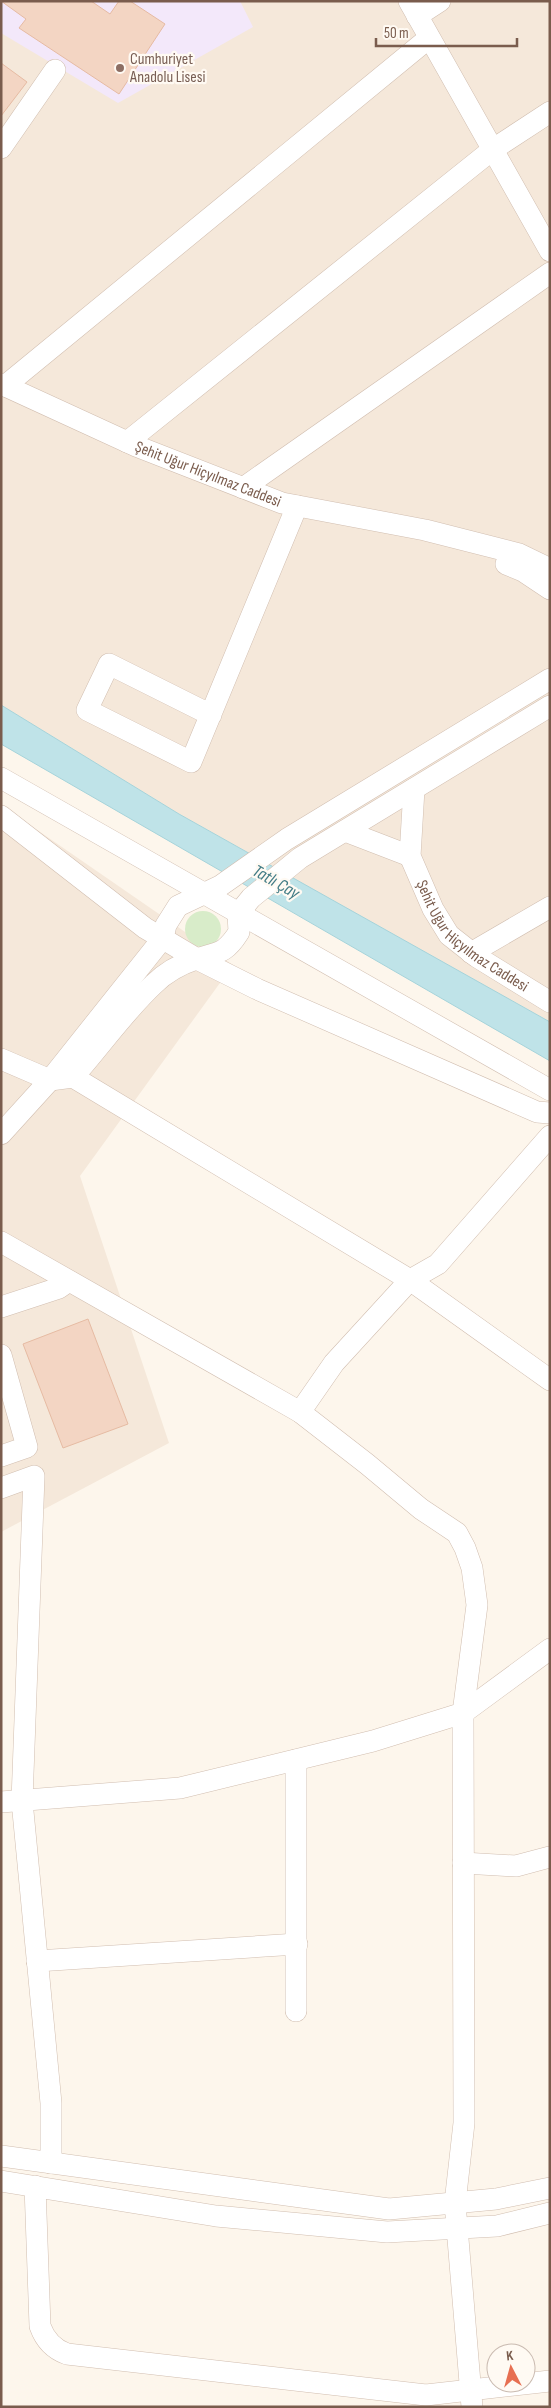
<svg xmlns="http://www.w3.org/2000/svg" width="551" height="2408" font-family="'Sofia Sans Condensed',sans-serif">
  <style>
    .residential { fill: #f5e8da }
    .education { fill: #f3e8fa }
    .green { fill: #d8ecc9 }
    .water { fill: #bfe3e8; stroke: #a5d3da }
    .building { fill: #f3d5c3; stroke: #e6bba3 }
    .lines { fill: none; stroke-linecap: round; stroke-linejoin: round }
    .minor-casing { stroke: #d1beb0; stroke-width: 22 }
    .minor { stroke: #fff; stroke-width: 21 }
    .education-dot { fill: #8d6e63; stroke: #fffaf3; stroke-width: 2 }
    .labels { text-anchor: middle; dominant-baseline: central; stroke-width: 4.5; stroke-linejoin: round; paint-order: stroke }
    .education-label { font-size: 16px; fill: #785e54; stroke: #fffaf3; text-anchor: start }
    .street-label { font-size: 16px; fill: #7a5c4d; stroke: #fffaf3 }
    .water-label { font-size: 18px; font-style: italic; fill: #437c86; stroke: #fffaf3 }
  </style>
  <rect width="100%" height="100%" fill="#fdf6ec"/>
  <path class="residential" d="M1,1h549v1021l-371,-208 -178,-109z
    M1,805l232,160 -153,211 89,267 -168,89z"/>
  <path class="education" d="M1,1h239l13,26 -135,76 -117,-70z"/>
  <path class="green" d="M185 929a18 18 0 1 1 36 0a18 18 0 1 1-36 0Z"/>
  <path class="water" d="M1,705l178,109 371,208v39l-549,-317z"/>
  <path class="building" d="M1,1h90l19,13 9,-13h11l35,23 -46,70 -100,-66 7,-9z
    M1,63l26,19 -26,34z
    M88,1319l40,105 -65,24 -40,-104z"/>
  <g class="lines">
    <g class="minor-casing">
      <g id="minor">
        <path d="M409,1l141,250"/>
        <path d="M417,16l23,-15"/>
        <path d="M1,148l54,-78"/>
        <path id="s1" d="M1,384l135,62 146,57 143,27 94,24 31,15"/>
        <path d="M5,386l424,-348"/>
        <path d="M127,442l365,-292 58,-38"/>
        <path d="M243,488l307,-215"/>
        <path d="M506,564l17,7 27,18"/>
        <path d="M211,715l-102,-51 -22,46 104,52 106,-256"/>
        <path d="M1,778l549,312"/>
        <path id="s2" d="M414,789l-4,67 23,53 16,26 28,22 73,45"/>
        <path d="M1,816l144,112 52,31 60,30 280,123 13,1"/>
        <path d="M345,831l65,25"/>
        <path d="M471,953l79,-46"/>
        <path d="M1,1059l49,21 23,-3 337,203 140,100"/>
        <path d="M73,1077c27,-30 51,-65 81,-93 11,-11 27,-20 42,-25 23,-7 29,-5 43,-27l-1,-18 13,-16 49,-40 250,-152"/>
        <path d="M1,1134l49,-54 113,-142 3,-13 12,-19 42,-20 67,-47 263,-160"/>
        <path d="M1,1242l299,170"/>
        <path d="M1,1307l58,-19 10,-7"/>
        <path d="M1,1355l26,92 -26,9"/>
        <path d="M1,1488l33,-12 -12,325 29,302v60"/>
        <path d="M1,1802l179,-14 193,-47 90,-28 87,-64"/>
        <path d="M463,1863l53,3 34,-9"/>
        <path d="M37,1961l260,-17"/>
        <path d="M296,2011v-251"/>
        <path d="M1,2156l388,53 107,-10 54,-11"/>
        <path d="M1,2181l215,35 171,16 110,-6 53,-13"/>
        <path d="M35,2186l5,140c5,14 13,23 27,28l359,41 124,-14"/>
        <path d="M472,2407l-17,-204 9,-80 -1,-410 14,-108 -5,-37 -7,-20 -8,-15 -36,-24 -54,-45 -67,-52 34,-49 76,-83 28,-16 112,-128"/>
      </g>
    </g>
    <use href="#minor" class="minor"/>
  </g>
  <circle class="education-dot" cx="120" cy="68" r="5"/>
  <g class="labels">
    <g class="education-label">
      <text x="130" y="59">Cumhuriyet<tspan x="130" dy="18">Anadolu Lisesi</tspan></text>
    </g>
    <g class="street-label">
      <text stroke="none"><textPath href="#s1" startOffset="226">Şehit Uğur Hiçyılmaz Caddesi</textPath></text>
      <text stroke="none"><textPath href="#s2" startOffset="172">Şehit Uğur Hiçyılmaz Caddesi</textPath></text>
    </g>
    <g class="water-label">
      <text transform="translate(276 882) rotate(30)">Tatlı Çay</text>
    </g>
  </g>
  <rect width="551" height="2408" fill="none" stroke="#7a5c4d" stroke-width="5"/>
  <g transform="translate(511 2368) rotate(354)"><circle r="24" fill="#fffaf3" stroke="#cabbb1"/>
  <path d="M0-4L9 19L0 12L-9 19Z" fill="#e76f51"/>
  <text y="-8" font-size="14" font-weight="bold" text-anchor="middle" fill="#7a5c4d">K</text>
  </g>
  <path d="M376 38v8h141v-8" fill="none" stroke="#7a5c4d" stroke-width="2.5"/>
  <text x="384" y="38" font-size="15" fill="#7a5c4d" stroke="#fffaf3" stroke-width="4" paint-order="stroke">50 m</text>
</svg>
